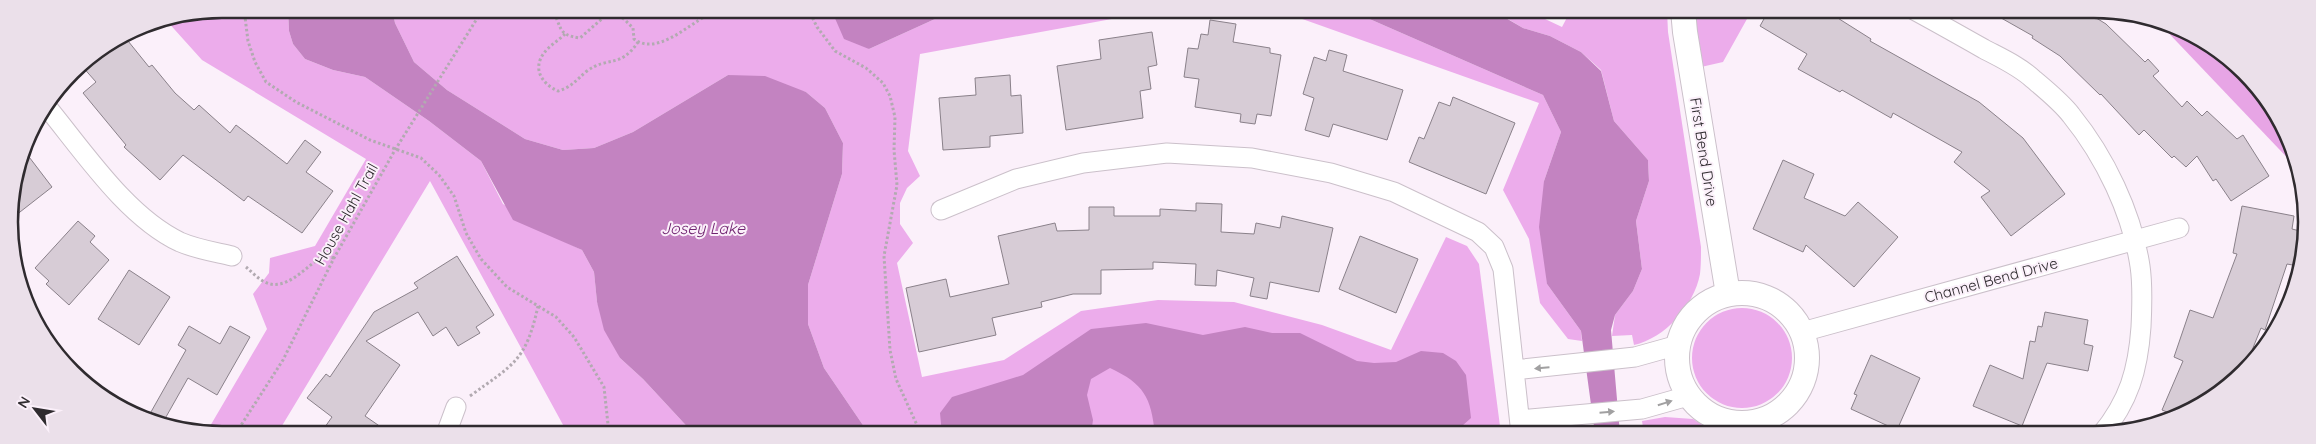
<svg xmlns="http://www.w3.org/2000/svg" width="2316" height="444" font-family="Quicksand,sans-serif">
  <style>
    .green { fill: #ecaceb }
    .forest { fill: #e7a5e5 }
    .water { fill: #c383c1 }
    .building { fill: #d7ccd6; stroke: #8a818a }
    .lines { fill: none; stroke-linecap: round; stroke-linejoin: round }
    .minor-casing { stroke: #cbc0ca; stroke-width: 21 }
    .tertiary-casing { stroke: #cbc0ca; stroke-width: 26 }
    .path { stroke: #b2aab1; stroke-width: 3; stroke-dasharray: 2.5 2.5; stroke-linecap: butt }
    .minor { stroke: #fff; stroke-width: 19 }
    .tertiary { stroke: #fff; stroke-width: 24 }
    .oneway { fill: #a1a0a1 }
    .labels { text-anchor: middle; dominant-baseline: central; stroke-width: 4; stroke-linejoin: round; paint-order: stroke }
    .street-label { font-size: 15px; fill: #2f2b2f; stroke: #fbf0fa }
    .water-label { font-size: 16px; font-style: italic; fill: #702370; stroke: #fbf0fa }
    .rim { fill: none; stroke: #2f2b2f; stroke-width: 2.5 }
  </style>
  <rect width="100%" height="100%" fill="#fbf0fa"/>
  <path class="green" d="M222,9h66l1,22 4,13 12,15 28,11 32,7 64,44 52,40 22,43 60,37 19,9 12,22 3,30 23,56 23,21 51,55h-126l-138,-253 -153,253 -71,-1 61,-104 -14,-35 16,-21 1,-15 45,-12 51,-87 -164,-99 -36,-40z
    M392,9h444l-2,7 35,33 88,-40 204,1 -241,44 -12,97 12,25 -13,12 -7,15v21l13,19 -16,20 25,114 82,-17 77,-49 77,-11 76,2 88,23 69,25 55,-113 21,9 12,18 22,170h-632l-45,-66 -16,-44v-39l34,-111 1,-31 -18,-35 -19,-16 -78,-17 -95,57 -39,16 -31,2 -38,-11 -78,-49 -33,-28 -19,-39z
    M1277,10h72l194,85 18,37 -17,49 3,103 34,47 1,10 -14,-2 -28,-36 -11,-64 -26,-49 36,-87z
    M1493,10h33l36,17 9,-17h96l1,22 33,215c0,9 0,19 -1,27 -6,32 -35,64 -66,71l-2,-10 -20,1 3,-21 18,-24 9,-22 -6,-48 13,-40 -1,-21 -34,-39 -13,-51 -20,-18 -31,-16 -27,-8z
    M1693,10h59l-29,52 -22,5z
    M1692 358a50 50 0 1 1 100 0a50 50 0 1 1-100 0Z
    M1665,417l28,2 25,16 -74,-1 -2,-13z"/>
  <path class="forest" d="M2159,23l41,14 63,55 37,75v4z"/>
  <path class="water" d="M288,9h104l3,14 19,39 33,28 78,49 38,11 31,-2 39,-16 95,-57 37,1 41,16 19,16 18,35 -1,31 -34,111v39l16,44 45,66h-175l-51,-55 -23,-21 -16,-28 -7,-28 -3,-30 -12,-22 -69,-30 -32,-59 -52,-40 -64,-44 -32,-7 -28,-11 -12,-15 -4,-13z
    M836,9h121l-88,40 -25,-10 -10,-23z
    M1349,10h143l31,18 27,8 31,16 20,19 13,50 34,39 1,21 -13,40 6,48 -9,22 -18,24 -4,15 9,104h-25l-14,-103 -34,-47 -8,-57 5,-46 17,-49 -18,-37z
    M1146,323l57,12 42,-8 27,6h28l57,28 17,2 22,-1 25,-11 22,2 13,8 10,14 5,43 -18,16h-298c-4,-37 -11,-50 -45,-66l-19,11 -4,16 6,25 -2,14h-149l-2,-21 12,-16 71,-22 68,-46z"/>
  <path class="building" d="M1769,10h56l46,29 -1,2 109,61 44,36 42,56 -54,42 -30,-39 9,-6 -36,-29 8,-10 -69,-39 -2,5 -49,-28 -2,2 -42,-23 9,-15 -47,-28z
    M1987,10l98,1 21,13 39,38 3,-3 11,12 -6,5 29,31 5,-6 15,15 5,-5 30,28 6,-4 26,41 -38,25 -15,-22 -3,2 -16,-25 -11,11 -12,-11 -2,2 -28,-28 -5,5 -38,-41 -1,1 -40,-39 -28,-18 1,-2z
    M1210,20l26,4 -3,18 37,6v5l11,2 -10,61 -14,-2 -2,10 -15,-2 1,-8 -46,-7 4,-28 -15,-2 4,-29 10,1 3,-15 7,1z
    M1152,32l5,33 -9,2 3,22 -11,2 3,27 -77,12 -9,-64 44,-7 -2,-19z
    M124,36l25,31 3,-2 23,28 19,17 5,-5 31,28 6,-8 51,39 18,-24 16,12 -15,20 27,19 -31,42 -54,-37 -4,5 -61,-46 -23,25 -36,-33 2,-2 -43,-52 13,-11 -15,-17z
    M1329,50l18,5 -4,16 60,19 -16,50 -54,-16 -4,13 -24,-7 9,-32 -11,-4 11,-37 12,4z
    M1010,75l1,21 10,-1 2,38 -33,3v11l-47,3 -4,-52 37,-3 -1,-17z
    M1453,97l62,26 -29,71 -77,-32 10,-25 5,2 15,-37 11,4z
    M23,149l29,38 -41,32 -2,-11z
    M1783,160l31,14 -10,24 41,18 13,-14 40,35 -44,50 -48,-42 -3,7 -50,-23z
    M1196,203l26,1 -1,28 33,2 2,-11 24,5 2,-12 51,12 -14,64 -49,-10 -3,17 -17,-3 4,-18 -37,-8 -1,16 -21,-1 1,-21 -43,-2v7l-52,1v24h-28l-32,8 1,5 -50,11 4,17 -77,17 -13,-64 40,-9 4,18 59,-13 -11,-48 57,-13 2,8 32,-1v-23h25v9h46v-7l36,2z
    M2242,206l52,10 -2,13 12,3 -6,34 -11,-2 -22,66 -4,-2 -19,47 -66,44 -13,3 4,-10 -5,-2 21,-49 -9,-4 16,-47 23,8 24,-64 -4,-1z
    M78,221l17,15 -5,6 19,18 -40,45 -23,-21 3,-3 -14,-13z
    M1360,236l58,23 -22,54 -57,-24z
    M457,256l37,59 -18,12 4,6 -22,13 -12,-19 -13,9 -15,-24 -52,29 34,24 -35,51 26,18h-71l12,-17 -25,-19 19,-24 4,3 44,-65 44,-24 -4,-5z
    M129,270l41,27 -31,48 -41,-26z
    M2045,312l43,8 -4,24 9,2 -5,25 -41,-8 -25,63 -49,-20 17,-41 33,14 7,-38 5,1 3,-16 4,1z
    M189,326l31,18 10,-18 20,11 -33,58 -29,-17 -26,46 -15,-5 39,-69 -8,-5z
    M1871,355l49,23 -23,52 -46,-21 6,-14 -3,-1z"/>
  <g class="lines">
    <g class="minor-casing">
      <path id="minor" d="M1914,10c24,13 47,26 70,39 17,9 35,17 49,30 13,11 28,23 38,36 34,42 61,98 69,151 3,20 2,41 1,61 -3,43 -12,74 -40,108
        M47,107c37,45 80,110 133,135 16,7 35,10 52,14
        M941,210l75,-31 67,-16 84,-10 85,5 79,15 63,19 84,40 16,15 9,22 18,165
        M1802,332l377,-104
        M1514,370l121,-13 43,-12
        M1520,420l122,-11 46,-13
        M446,434l10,-27"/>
    </g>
    <g class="tertiary-casing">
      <path id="tertiary" d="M1683,10l2,22 43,262
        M1677 358a65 65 0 1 1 130 0a65 65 0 1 1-130 0Z"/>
    </g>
    <path class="path" d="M244,9l4,32 7,21 11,20 30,20 74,38 51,18 18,17 15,21 12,37 15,26 26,28 49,30 18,20 30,50 5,47
      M551,9c12,16 4,26 29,29l24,-21 10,-2 10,4 9,9 1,11c22,17 53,-13 72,-23 8,-3 15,-5 23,-7
      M772,9l14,2 8,-2
      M808,9l9,18 18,24 31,17 17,15 7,13 5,21 -1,33 3,35 -13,71 6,94 6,29 25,55
      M565,34c-6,6 -16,12 -21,19 -12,16 -2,31 14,38 14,-4 18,-11 29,-20 20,-15 33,-2 51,-29
      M246,267c6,5 12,12 19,15 21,11 42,-17 58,-26l11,2
      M470,396c44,-32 56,-35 68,-90
      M236,433l47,-73 51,-102 61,-108 88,-141"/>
    <use href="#minor" class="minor"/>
    <use href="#tertiary" class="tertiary"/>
  </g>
  <defs><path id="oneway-solid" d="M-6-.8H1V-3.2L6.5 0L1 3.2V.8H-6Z" transform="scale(1.25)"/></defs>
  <g class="oneway">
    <use href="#oneway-solid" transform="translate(1542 368) rotate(175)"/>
    <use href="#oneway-solid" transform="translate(1665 403) rotate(-17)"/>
    <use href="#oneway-solid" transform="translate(1607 412) rotate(-5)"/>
  </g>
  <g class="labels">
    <g class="street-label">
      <text transform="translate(1704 152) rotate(81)">First Bend Drive</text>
      <text transform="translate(346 214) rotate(-61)">House Hahl Trail</text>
      <text transform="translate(1991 280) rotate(-15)">Channel Bend Drive</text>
    </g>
    <g class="water-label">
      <text x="703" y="228">Josey Lake</text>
    </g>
  </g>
  <path d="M0 0H2316V444H0ZM222 18H2094A204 204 0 0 1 2298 222V222A204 204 0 0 1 2094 426H222A204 204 0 0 1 18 222V222A204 204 0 0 1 222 18Z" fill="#ebe0ea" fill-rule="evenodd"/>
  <path class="rim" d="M222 18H2094A204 204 0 0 1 2298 222V222A204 204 0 0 1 2094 426H222A204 204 0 0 1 18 222V222A204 204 0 0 1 222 18Z"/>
  <g transform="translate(35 409) rotate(301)" stroke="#fbf0fa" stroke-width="4" paint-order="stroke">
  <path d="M0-4L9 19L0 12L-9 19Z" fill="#2f2b2f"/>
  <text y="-8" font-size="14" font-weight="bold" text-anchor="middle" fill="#2f2b2f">N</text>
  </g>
</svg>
